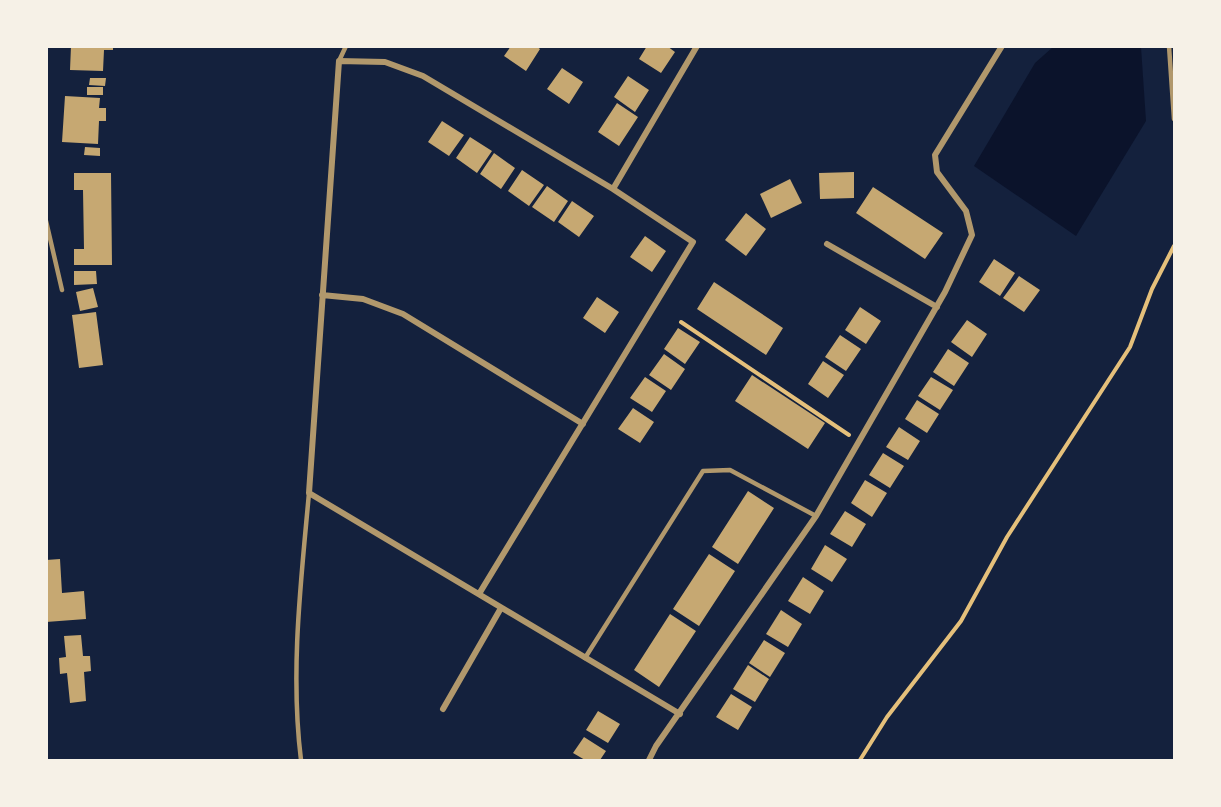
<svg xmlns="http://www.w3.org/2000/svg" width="1221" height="807" font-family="'Roboto Condensed',sans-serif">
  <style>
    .water { fill: #0b132b }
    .building { fill: #c6a872 }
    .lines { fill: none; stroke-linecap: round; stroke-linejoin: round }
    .path { stroke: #e5c07b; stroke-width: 4 }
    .service { stroke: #b1986c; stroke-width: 4.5 }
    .minor { stroke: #b1986c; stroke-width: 6 }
  </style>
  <rect width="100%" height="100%" fill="#14213d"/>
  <path class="water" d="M1053,47h88l5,74 -70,115 -102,-70 61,-103z"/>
  <path class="building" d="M71,46h42v4h-9l-1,21 -33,-1z
    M511,46h25l4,3 -14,22 -22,-15z
    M647,46h20l8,6 -14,21 -22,-14z
    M562,68l21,14 -14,22 -22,-15z
    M628,76l21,14 -14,22 -21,-15z
    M90,78h16l-1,8 -16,-1z
    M87,87h16v8h-16z
    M65,96l35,2 -1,10h7v13h-7l-1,23 -36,-2z
    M617,103l21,14 -19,29 -21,-14z
    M442,121l22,14 -15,21 -21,-14z
    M470,137l22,14 -15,22 -21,-15z
    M85,147l15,1v8l-16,-1z
    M494,153l21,15 -14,21 -21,-15z
    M522,170l22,15 -15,21 -21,-15z
    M854,172v26l-34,1 -1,-26z
    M74,173h37l1,92h-38v-16h10l-1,-59h-9z
    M790,179l12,24 -31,15 -11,-24z
    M547,186l21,15 -14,21 -22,-15z
    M873,187l70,46 -18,26 -69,-46z
    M572,201l22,15 -15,21 -21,-15z
    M746,213l20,16 -20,27 -21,-16z
    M645,236l21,15 -14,21 -22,-15z
    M994,259l21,14 -15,23 -21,-14z
    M74,271h22l1,13 -23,1z
    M1019,276l21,14 -16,22 -21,-14z
    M714,282l69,46 -17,27 -69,-46z
    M93,288l5,19 -18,4 -4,-19z
    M597,297l22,15 -14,21 -22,-15z
    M860,307l21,14 -15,23 -21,-14z
    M96,312l7,53 -24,3 -7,-53z
    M967,320l20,14 -15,23 -21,-15z
    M678,328l22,14 -15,22 -21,-15z
    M840,335l21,14 -15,22 -21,-14z
    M948,349l21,14 -15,23 -21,-14z
    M664,354l21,15 -14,21 -22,-15z
    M823,361l21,14 -16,23 -20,-14z
    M752,375l73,48 -17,26 -73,-48z
    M645,377l21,14 -14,21 -22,-14z
    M931,377l22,13 -13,20 -22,-14z
    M917,400l22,14 -12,19 -22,-14z
    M633,408l21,14 -14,21 -22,-14z
    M899,427l21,14 -12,19 -22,-13z
    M883,453l21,13 -14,22 -21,-13z
    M865,480l22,13 -15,24 -21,-14z
    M748,491l26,17 -36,56 -26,-17z
    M845,511l21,13 -14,23 -22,-13z
    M825,545l22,14 -15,23 -21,-13z
    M709,554l26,17 -36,55 -26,-17z
    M60,559l2,34 22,-2 2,28 -40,3v-62z
    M803,577l21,14 -14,23 -22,-13z
    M781,610l21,14 -14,23 -22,-13z
    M670,614l26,17 -37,56 -25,-17z
    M81,635l2,21h7l1,15 -7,1 2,29 -16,2 -3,-30 -7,1 -1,-16 7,-1 -2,-21z
    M764,640l21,13 -15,24 -21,-14z
    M748,665l21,14 -14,23 -22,-13z
    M731,694l21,13 -14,23 -22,-13z
    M598,711l22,13 -12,19 -22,-13z
    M584,737l22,14 -6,9h-15l-12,-7z"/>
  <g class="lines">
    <path class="path" d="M681,322l168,113
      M860,760l27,-43 74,-96 46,-84 123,-190 22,-58 22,-43"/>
    <path class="service" d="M1169,46l5,73
      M339,61l7,-15
      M46,221l16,69
      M585,658l118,-187 27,-1 86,46
      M301,760c-11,-88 0,-179 8,-267"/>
    <path class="minor" d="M827,244l110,63
      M322,295l41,4 40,15 180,110
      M479,594l214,-352 -80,-53
      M443,709l58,-101
      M680,714l-371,-221 30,-432 46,1 38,14 190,113 84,-143
      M649,760l7,-14 160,-230 129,-224 27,-57 -6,-24 -29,-39 -2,-17 67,-109"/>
  </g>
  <rect width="1221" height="807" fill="none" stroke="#f6f1e7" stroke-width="96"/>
</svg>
